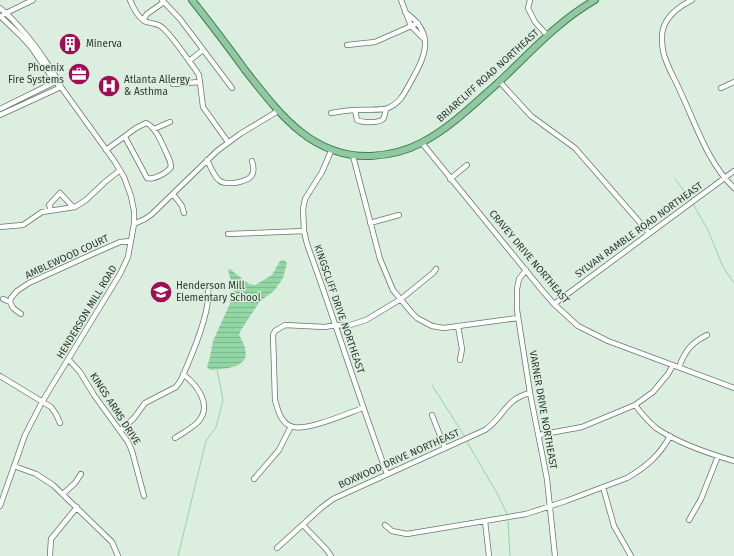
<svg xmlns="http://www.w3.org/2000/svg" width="734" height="556" font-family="'Fira Sans',sans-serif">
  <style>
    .water { fill: url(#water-rules) }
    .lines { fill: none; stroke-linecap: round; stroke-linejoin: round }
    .stream { stroke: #92d6a3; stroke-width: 1 }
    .minor-casing { stroke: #66776a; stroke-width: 6 }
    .major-casing { stroke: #3e7e52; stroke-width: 8 }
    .minor { stroke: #fff; stroke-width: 4.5 }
    .major { stroke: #90c8a2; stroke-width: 6 }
    .labels { text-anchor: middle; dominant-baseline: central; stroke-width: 3; stroke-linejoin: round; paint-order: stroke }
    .poi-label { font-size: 10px; fill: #2f3630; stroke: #dceedf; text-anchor: start }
    .street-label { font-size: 10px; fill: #2f3630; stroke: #dceedf }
  </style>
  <defs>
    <pattern id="water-rules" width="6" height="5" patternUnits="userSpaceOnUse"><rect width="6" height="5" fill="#92d6a3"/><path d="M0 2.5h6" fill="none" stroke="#7eb88d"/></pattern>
  </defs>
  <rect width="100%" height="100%" fill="#dceedf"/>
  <path class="water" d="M284,260l3,3 -4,15 -4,6 -5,7 -14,10 -19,29 -2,5c18,30 -3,33 -29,35l-3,-3 3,-10 3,-16 20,-44 1,-5 -6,-22 2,-1 19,15 6,1 17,-10 8,-14z"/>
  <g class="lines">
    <path class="stream" d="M675,179l17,22
      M693,204l15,26 15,37 11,16
      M432,385l33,52
      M466,440l32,55 10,21
      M508,519l2,37
      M178,556l28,-115 10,-14 7,-27 -6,-31"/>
    <g class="minor-casing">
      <path id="minor" d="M130,0c3,7 9,20 17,22 8,3 10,0 17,7 12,12 21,27 31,40l4,6 4,32 25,35
        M162,0l18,19 52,69
        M401,0l10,26 13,13
        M530,0l-2,8 7,14 12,13
        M692,0c-12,6 -25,15 -29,29 -2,7 -1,15 0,22 3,14 12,28 18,42 15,32 27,70 53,95
        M0,8c18,15 32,33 45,52 6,9 12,17 16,27l54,75 9,15 7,19 3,15v13l-6,33 -8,17 -78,128 -17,33 -25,71
        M4,14l29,-14
        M0,16l20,19 11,12 24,35 5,4
        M143,20l4,-6 17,-12
        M347,45l28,-3 43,-19
        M189,61l14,-11
        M499,81l32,35 44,32 74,85
        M173,84l27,-2
        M721,88l13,-6
        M0,109l57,-28
        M355,110l2,10c5,3 23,3 26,-1 2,-2 2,-7 3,-10
        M331,113c8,-1 16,-3 24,-3 8,-1 27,1 33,-2 12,-5 16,-14 22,-25 16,-28 26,-49 -5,-71
        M0,115l61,-28
        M154,129l16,-7
        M422,143l119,146 13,15 24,22 30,15 126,47
        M106,150l30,-22 10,-5c11,4 19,28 24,38l1,6c-4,6 -17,13 -24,11l-22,-41
        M331,151l-9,21 -17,27 -2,10 1,22 3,13c28,77 52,154 80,230
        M353,156l27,103 13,31 19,23 5,5 15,8 12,2 74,-10
        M207,160c4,7 7,17 13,21 4,3 10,2 15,2 14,-3 22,-6 17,-22
        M450,179l17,-14
        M173,194l9,12 2,7
        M51,210l-2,-5 11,-12 13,14
        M370,223l29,-8
        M134,224l11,-5 7,-5 65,-63 23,-17 38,-23
        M0,227l23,-2 19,-13 33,-5 11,-7 19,-18 15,-12
        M228,234l76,-3
        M526,270l-7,9 -2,10v21l13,83 17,86 8,77
        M3,299l7,3
        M554,304l180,-133
        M21,314l-8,-6 -3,-6 1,-4 6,-7 12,-8 66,-30 25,-11 11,-1
        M458,326l4,23 -2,11
        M69,360l11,12 14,23 34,47 4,9 12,45
        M679,367c6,-16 12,-24 28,-32
        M0,376l51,31 5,7 4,9
        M635,405c6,8 13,16 21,23 20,14 54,26 78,33
        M363,408c-15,5 -59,25 -73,18 -10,-5 -12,-16 -15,-26l-2,-65 2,-4 10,-6 40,2 11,-2 11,1 19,-6 35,-21 32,-26 3,-4
        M432,415l13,33
        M121,430l13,-12 11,-15 31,-16 5,-7c9,-21 30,-68 27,-90
        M539,435l43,-8 53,-22 18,-13 15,-18 5,-9
        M175,438c8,-5 17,-10 23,-16 15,-17 -1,-37 -15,-48
        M14,466l22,8 17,11 59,57 6,14
        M254,479l25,-29 12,-24
        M603,487l11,39 17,30
        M63,494l12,-11 6,-9
        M689,520l12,-21 17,-43
        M485,521l4,35
        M303,525l23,24 5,7
        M385,525l7,6 15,3 119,-20 40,-13 61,-23c19,-11 33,-23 43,-42
        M277,548l44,-40 12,-9 152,-69c19,-13 20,-31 45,-37
        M50,555l1,-16 26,-32"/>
    </g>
    <g class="major-casing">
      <path id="major" d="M192,0c18,23 36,46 53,70 34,43 66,88 126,86 17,-1 35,-5 50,-13 28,-14 54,-40 78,-61 31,-29 59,-61 96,-82"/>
    </g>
    <use href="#minor" class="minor"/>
    <use href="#major" class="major"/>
  </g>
  <defs>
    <g id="building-disc" transform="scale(1.15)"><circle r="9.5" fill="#a10d52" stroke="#dceedf"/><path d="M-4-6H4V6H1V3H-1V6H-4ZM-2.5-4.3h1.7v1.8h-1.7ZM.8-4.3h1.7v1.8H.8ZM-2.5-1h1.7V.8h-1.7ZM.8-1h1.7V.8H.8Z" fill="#fff"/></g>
    <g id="office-disc" transform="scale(1.15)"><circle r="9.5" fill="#a10d52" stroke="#dceedf"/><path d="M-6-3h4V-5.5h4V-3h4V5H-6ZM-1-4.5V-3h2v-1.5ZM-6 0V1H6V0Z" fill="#fff"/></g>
    <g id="hospital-disc" transform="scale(1.15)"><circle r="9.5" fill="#a10d52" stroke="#dceedf"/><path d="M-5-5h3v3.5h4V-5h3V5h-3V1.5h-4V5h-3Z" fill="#fff"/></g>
    <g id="school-disc" transform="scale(1.15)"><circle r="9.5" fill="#a10d52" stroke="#dceedf"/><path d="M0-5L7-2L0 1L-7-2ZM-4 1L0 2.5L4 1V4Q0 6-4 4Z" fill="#fff"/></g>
  </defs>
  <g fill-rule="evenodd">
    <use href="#building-disc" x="70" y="44"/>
    <use href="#office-disc" x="79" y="74"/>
    <use href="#hospital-disc" x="109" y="86"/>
    <use href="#school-disc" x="161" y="292"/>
  </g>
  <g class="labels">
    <g class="poi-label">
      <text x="86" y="44">Minerva</text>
      <text x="64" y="68" text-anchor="end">Phoenix<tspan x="64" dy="12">Fire Systems</tspan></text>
      <text x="124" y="80">Atlanta Allergy<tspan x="124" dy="12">&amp; Asthma</tspan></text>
      <text x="176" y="286">Henderson Mill<tspan x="176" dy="12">Elementary School</tspan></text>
    </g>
    <g class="street-label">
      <text transform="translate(488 76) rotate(-42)">BRIARCLIFF ROAD NORTHEAST</text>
      <text transform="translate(639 230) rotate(-36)">SYLVAN RAMBLE ROAD NORTHEAST</text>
      <text transform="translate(67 257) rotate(-25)">AMBLEWOOD COURT</text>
      <text transform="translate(529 257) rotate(50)">CRAVEY DRIVE NORTHEAST</text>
      <text transform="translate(339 309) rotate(71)">KINGSCLIFF DRIVE NORTHEAST</text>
      <text transform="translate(87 312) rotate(-59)">HENDERSON MILL ROAD</text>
      <text transform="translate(115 409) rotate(57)">KINGS ARMS DRIVE</text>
      <text transform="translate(543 410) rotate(80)">VARNER DRIVE NORTHEAST</text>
      <text transform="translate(399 459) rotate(-24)">BOXWOOD DRIVE NORTHEAST</text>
    </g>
  </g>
</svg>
